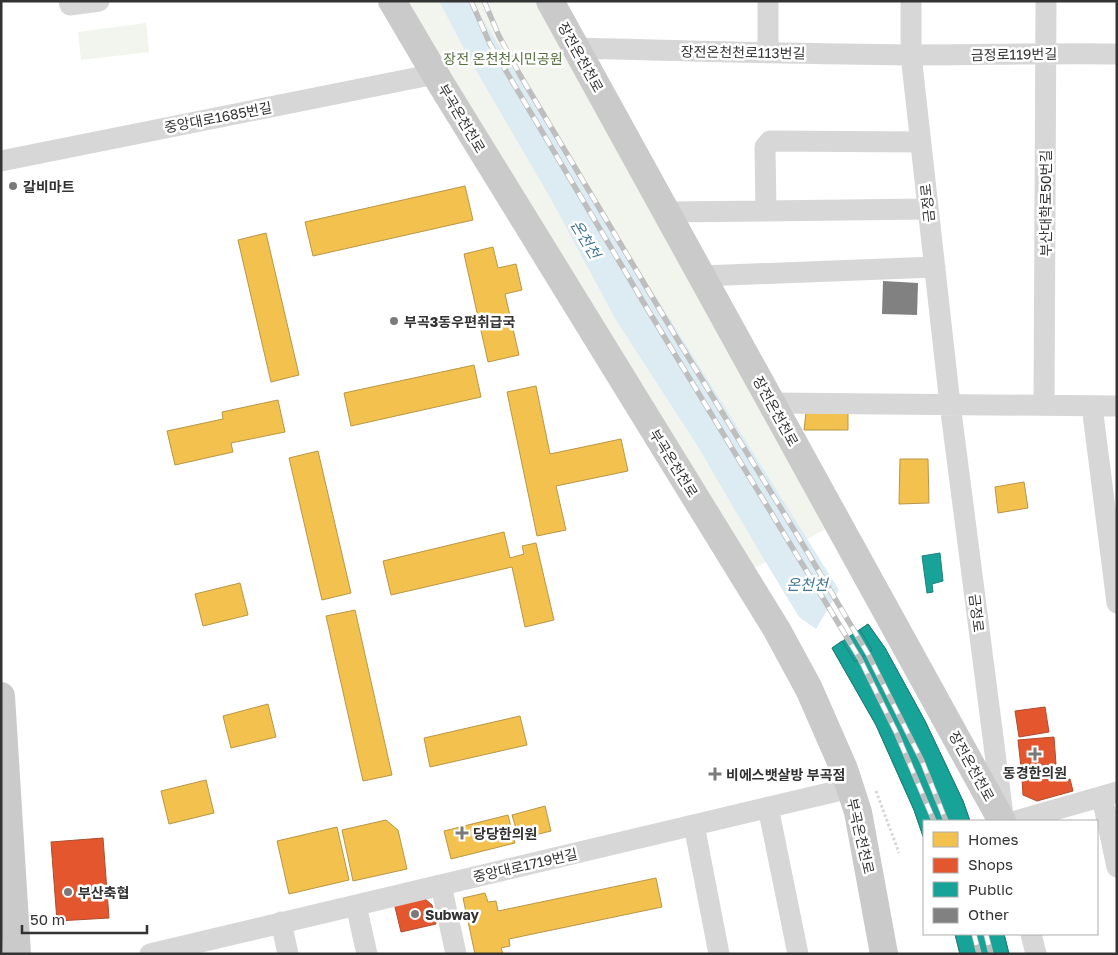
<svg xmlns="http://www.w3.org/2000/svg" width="1118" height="955" font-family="'Golos Text','Noto Sans KR',sans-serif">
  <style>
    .green { fill: #f1f5ed }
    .water { fill: #ddebf3 }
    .homes { fill: #f2c14e; stroke: #b99646 }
    .shops { fill: #e4572e; stroke: #af4c30 }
    .public { fill: #17a398; stroke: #1f817a }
    .building { fill: #818181 }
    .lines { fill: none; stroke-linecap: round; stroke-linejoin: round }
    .path { stroke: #d6d6d6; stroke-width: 3; stroke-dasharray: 2.5 2.5; stroke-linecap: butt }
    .minor { stroke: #d7d7d7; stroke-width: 21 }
    .major { stroke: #cacaca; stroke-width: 28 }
    .rail-casing { stroke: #bebebe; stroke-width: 5.5 }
    .rail { stroke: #fff; stroke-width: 4; stroke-dasharray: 11; stroke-linecap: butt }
    .poi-dot { fill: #7a7a7a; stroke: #fff; stroke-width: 2 }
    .labels { text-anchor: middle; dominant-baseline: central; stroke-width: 5; stroke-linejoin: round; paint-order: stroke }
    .street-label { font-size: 14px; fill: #333; stroke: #fff }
    .park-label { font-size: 14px; fill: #56703f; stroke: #fff }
    .poi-label { font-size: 14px; font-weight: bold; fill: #333; stroke: #fff; text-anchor: start }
    .water-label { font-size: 15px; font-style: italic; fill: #3f7597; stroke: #fff }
  </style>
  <rect width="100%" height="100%" fill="#fff"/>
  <path class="green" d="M407,1h130l294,525 -74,41 -12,1z
    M146,23l3,29 -68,8 -3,-28z"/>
  <path class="water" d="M439,1h32l368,589 -23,39 -17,-12 -43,-71 -59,-101 -81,-125 -64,-119 -82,-141z"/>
  <path class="homes" d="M465,186l8,34 -160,36 -8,-34z
    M266,233l33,142 -28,7 -33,-142z
    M493,247l5,21 18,-4 6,26 -17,4 14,61 -31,7 -24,-108z
    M474,365l7,32 -130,29 -7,-33z
    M536,386l14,68 71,-15 7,32 -72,15 10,44 -29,6 -30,-144z
    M278,400l7,32 -54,11 2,9 -58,13 -8,-34 56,-12 -1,-7z
    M806,412h42v18h-44z
    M318,451l33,142 -29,7 -33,-142z
    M900,459h28l1,44 -30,1z
    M1024,482l4,26 -30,5 -3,-26z
    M504,532l6,26 14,-4 -2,-8 14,-3 18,77 -29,7 -13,-60 -121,28 -8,-34z
    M240,583l8,32 -45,11 -8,-32z
    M355,610l37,165 -29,6 -37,-165z
    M268,704l8,33 -45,11 -8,-32z
    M520,716l7,29 -97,22 -6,-29z
    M206,780l8,33 -45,11 -8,-33z
    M545,806l6,25 -32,8 -7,-24z
    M508,815l7,28 -64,16 -7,-28z
    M386,820l12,10 9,39 -54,12 -11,-51z
    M337,827l12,53 -60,14 -12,-53z
    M656,878l6,29 -153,32 1,7 -9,2 2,6h-28l-12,-56 22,-5 3,9 8,-1 2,10z"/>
  <path class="shops" d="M1045,707l4,25 -30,5 -4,-26z
    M1054,737l2,27 -35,3 -3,-27z
    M1061,775l1,6 8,-2 3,12 -36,10 -14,-6 -1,-16z
    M103,838l6,80 -52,3 -6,-79z
    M423,897l9,8 4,19 -35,8 -7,-29z"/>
  <path class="public" d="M940,553l3,28 -11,3 1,8 -6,1 -5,-37z
    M868,624l17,24 40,73 38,80 7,20h-46v18l-10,-29 -38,-85 -44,-77z
    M868,624l17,24 40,73 38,80 7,20h-46v18l-10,-29 -38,-85 -44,-77 10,-7 13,21 17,-12 -12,-20z
    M955,934h49l5,20h-49z
    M955,934h49l5,20h-49z"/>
  <path class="building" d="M883,281l35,2 -1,32 -35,-1z"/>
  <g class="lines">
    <path class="path" d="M876,791l23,62"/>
    <path class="minor" d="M69,1l1,4 29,-4
      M911,1v54l39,349 53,411
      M576,48c111,3 222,6 333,7 69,0 138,-2 208,-1
      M768,53v-52
      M1,161l434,-87
      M766,211l-1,-64 5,-6 150,1
      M666,212l262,-3
      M702,276l233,-9
      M772,403l345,3
      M1044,405l2,-404
      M1092,406l25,197
      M1102,797l15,70
      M768,807l30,147
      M1016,821l101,-29
      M694,825l25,129
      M441,885l15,69
      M356,905l11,49
      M281,922l7,32
      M1031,934l5,20
      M150,954l700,-166"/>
    <path class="major" d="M392,1l49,83 336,546 32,59 35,80 14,43 26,142
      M550,1l452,820
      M1,696l16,258"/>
    <g class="rail-casing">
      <path id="rail" d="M471,1l19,43 158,266 212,349 36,73 38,89
        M484,1l15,35 21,39 159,267 117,191 72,121 54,107 24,60
        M974,934l5,20
        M986,934l5,20"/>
    </g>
    <use href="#rail" class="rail"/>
  </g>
  <g class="poi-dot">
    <circle cx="13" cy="186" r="5"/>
    <circle cx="394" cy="321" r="5"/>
    <path d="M1032.5 746.5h5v5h5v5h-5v5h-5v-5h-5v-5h5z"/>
    <path d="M712.5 766.5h5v5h5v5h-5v5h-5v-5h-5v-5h5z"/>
    <path d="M459.5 825.5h5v5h5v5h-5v5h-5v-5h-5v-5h5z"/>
    <circle cx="68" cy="892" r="5"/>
    <circle cx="415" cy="914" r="5"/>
  </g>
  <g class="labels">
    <g class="street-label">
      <text transform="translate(743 52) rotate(1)">장전온천천로113번길</text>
      <text transform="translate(1014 54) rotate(-1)">금정로119번길</text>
      <text transform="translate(581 57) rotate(61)">장전온천천로</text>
      <text transform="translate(218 117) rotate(-11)">중앙대로1685번길</text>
      <text transform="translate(462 118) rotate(59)">부곡온천천로</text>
      <text transform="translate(927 203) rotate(-96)">금정로</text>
      <text transform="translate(1045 203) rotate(-90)">부산대학로50번길</text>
      <text transform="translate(776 411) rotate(61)">장전온천천로</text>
      <text transform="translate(674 463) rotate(58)">부곡온천천로</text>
      <text transform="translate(977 613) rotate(83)">금정로</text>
      <text transform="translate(972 766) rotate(61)">장전온천천로</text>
      <text transform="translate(861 836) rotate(77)">부곡온천천로</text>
      <text transform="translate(525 865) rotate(-13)">중앙대로1719번길</text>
    </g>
    <g class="park-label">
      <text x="503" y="58">장전 온천천시민공원</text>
    </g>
    <g class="poi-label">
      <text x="23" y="186">갈비마트</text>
      <text x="404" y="321">부곡3동우편취급국</text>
      <text x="1035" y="772" text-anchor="middle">동경한의원</text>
      <text x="726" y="774">비에스뱃살방 부곡점</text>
      <text x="473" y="833">당당한의원</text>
      <text x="78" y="892">부산축협</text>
      <text x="425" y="914">Subway</text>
    </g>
    <g class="water-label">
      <text transform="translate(586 239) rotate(59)">온천천</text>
      <text x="807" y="584">온천천</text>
    </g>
  </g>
  <rect width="1118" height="955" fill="none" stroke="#333333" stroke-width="5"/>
  <rect x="923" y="820" width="175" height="115" fill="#ffffff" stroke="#adadad"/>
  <rect x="933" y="832" width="25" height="15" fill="#f2c14e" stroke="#adadad"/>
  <text x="968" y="845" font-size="15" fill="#333333">Homes</text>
  <rect x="933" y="858" width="25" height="15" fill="#e4572e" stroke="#adadad"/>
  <text x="968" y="870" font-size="15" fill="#333333">Shops</text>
  <rect x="933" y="882" width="25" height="15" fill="#17a398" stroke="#adadad"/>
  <text x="968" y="895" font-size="15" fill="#333333">Public</text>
  <rect x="933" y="908" width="25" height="15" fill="#818181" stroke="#adadad"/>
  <text x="968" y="920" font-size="15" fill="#333333">Other</text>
  <path d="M22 925v8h125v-8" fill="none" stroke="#333333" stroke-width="2.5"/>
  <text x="30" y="925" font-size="15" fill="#333333" stroke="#ffffff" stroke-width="4" paint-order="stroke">50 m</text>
</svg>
